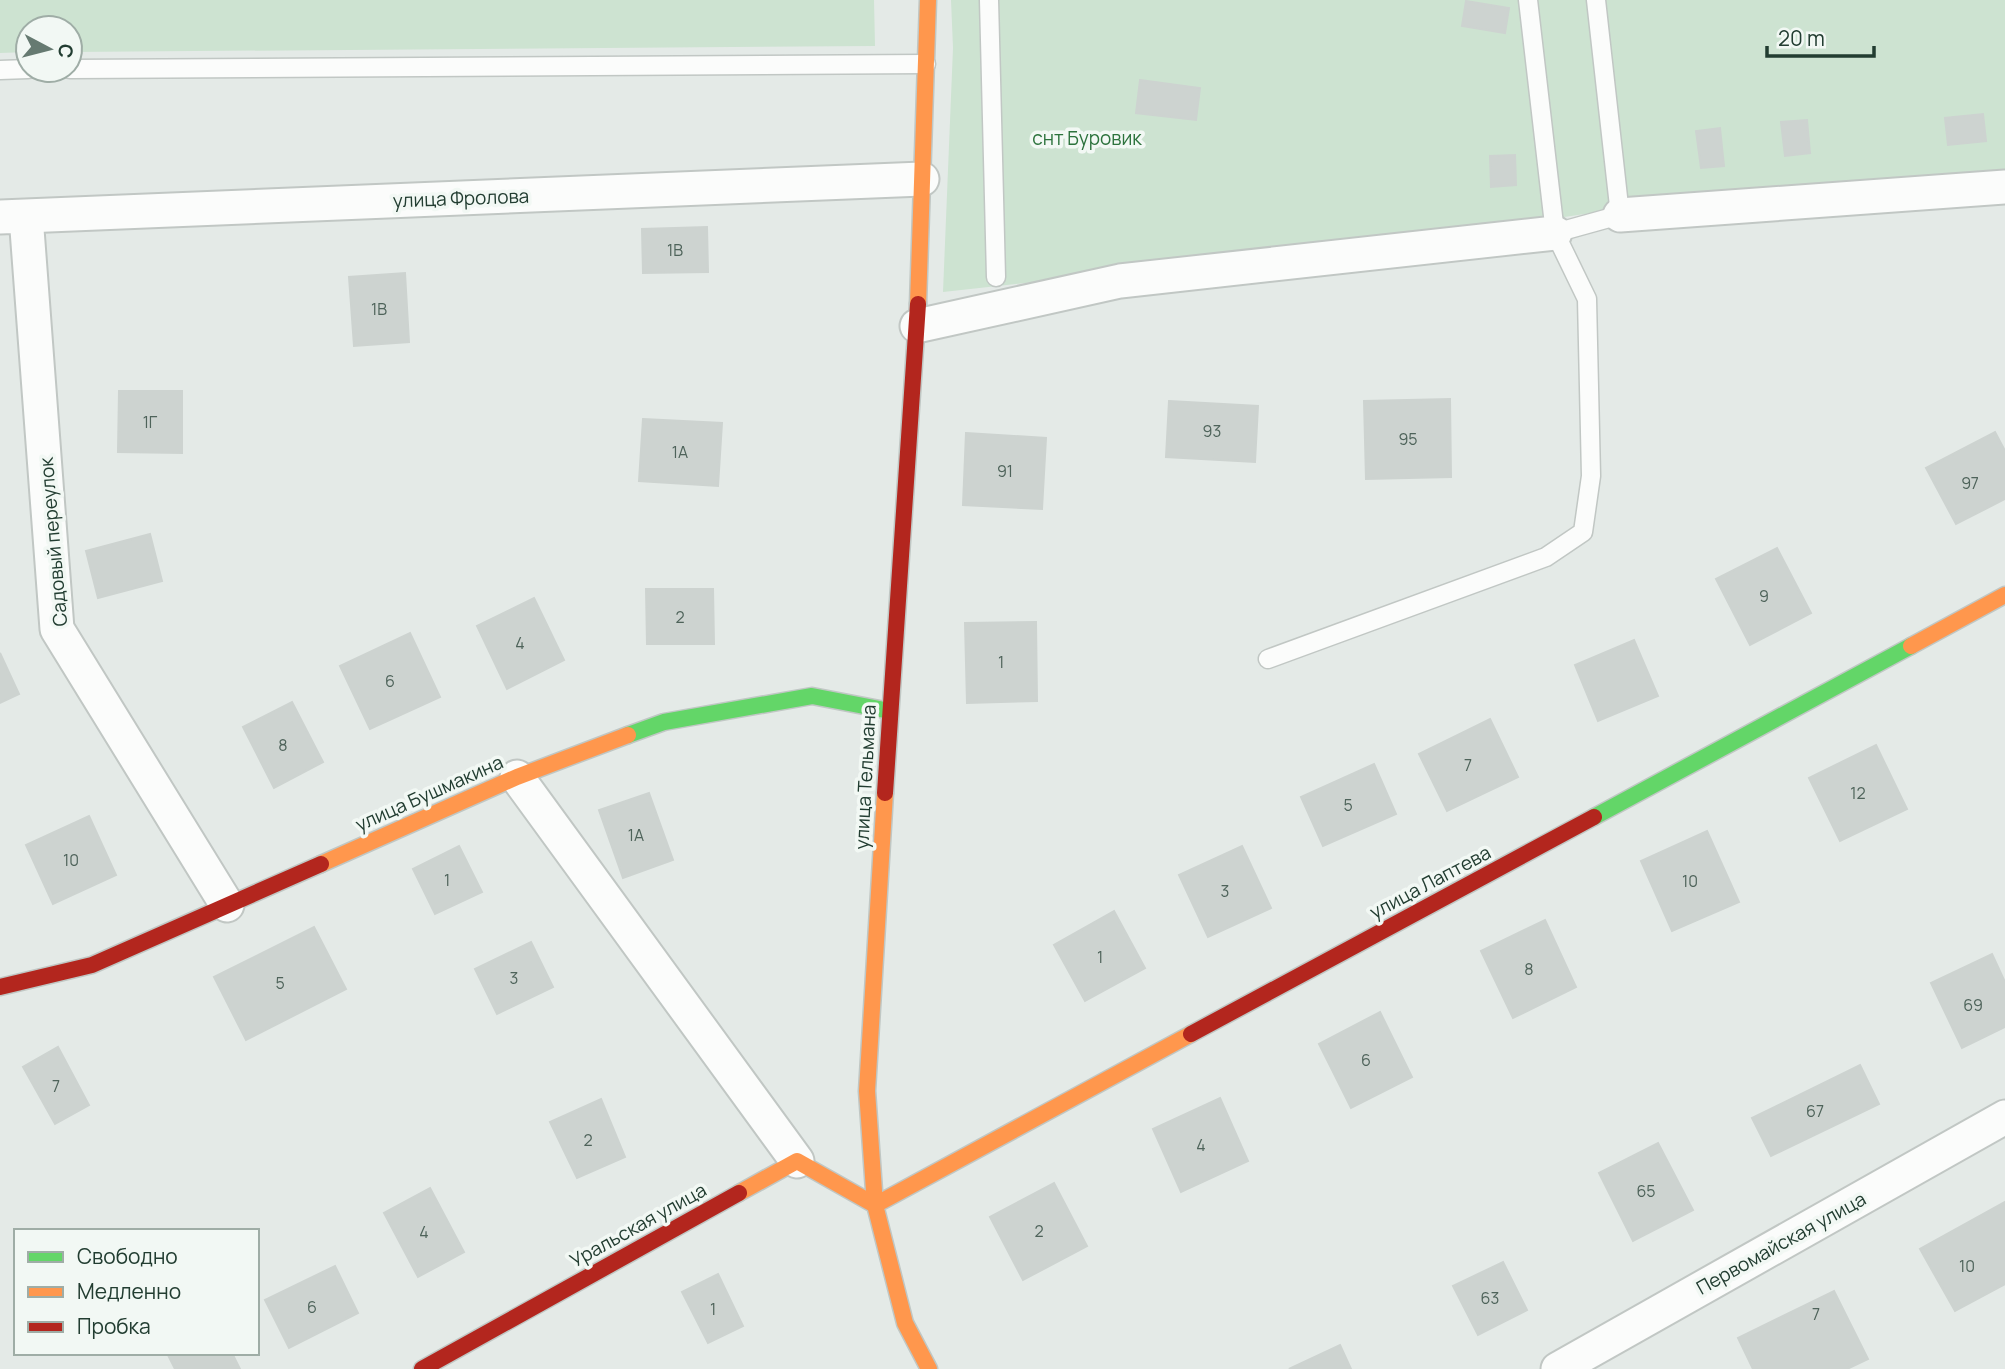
<svg xmlns="http://www.w3.org/2000/svg" width="2005" height="1369" font-family="Manrope,sans-serif">
  <style>
    .green { fill: #cde3d1 }
    .building { fill: #cdd3d0; stroke: #cdd3d0; stroke-width: 2 }
    .lines { fill: none; stroke-linecap: round; stroke-linejoin: round }
    .lane-casing { stroke: #c1c7c4; stroke-width: 21 }
    .street-casing { stroke: #c1c7c4; stroke-width: 37 }
    .fast-casing { stroke: #c0c7c4; stroke-width: 19 }
    .slow-casing { stroke: #c0c7c4; stroke-width: 19 }
    .jam-casing { stroke: #c0c7c4; stroke-width: 19 }
    .lane { stroke: #fbfcfb; stroke-width: 18 }
    .street { stroke: #fbfcfb; stroke-width: 33 }
    .fast { stroke: #63d668; stroke-width: 16 }
    .slow { stroke: #ff974d; stroke-width: 16 }
    .jam { stroke: #b3261e; stroke-width: 16 }
    .labels { text-anchor: middle; dominant-baseline: central; stroke-width: 7; stroke-linejoin: round; paint-order: stroke }
    .number-label { font-size: 16px; fill: #4e635a }
    .park-label { font-size: 19px; fill: #2d733d; stroke: #f2f8f4 }
    .street-label { font-size: 19px; fill: #223d31; stroke: #f2f8f4 }
  </style>
  <rect width="100%" height="100%" fill="#e4eae7"/>
  <path class="green" d="M0,0h874l1,46 -805,6v-24h-42v24l-28,1z
    M951,0h1054v175l-286,19 -329,49 -447,49 10,-244z"/>
  <path class="building" d="M1466,1l43,7 -4,25 -43,-7z
    M1140,80l60,8 -4,32 -60,-7z
    M1983,114l3,27 -38,4 -3,-27z
    M1807,120l3,33 -25,3 -4,-34z
    M1720,128l4,38 -23,2 -5,-37z
    M1515,155l1,30 -25,2 -1,-31z
    M707,227l1,45 -65,1 -1,-44z
    M405,273l4,69 -55,4 -5,-69z
    M119,391h63v62l-64,-1z
    M1450,399l1,78 -85,2 -2,-78z
    M1169,401l89,5 -3,56 -89,-5z
    M643,419l79,4 -4,63 -79,-5z
    M1995,432l10,19v48l-49,25 -30,-56z
    M966,433l80,5 -4,71 -79,-4z
    M150,534l12,47 -64,17 -12,-47z
    M1777,548l34,65 -61,32 -34,-66z
    M646,589h67l1,55h-67z
    M534,598l30,62 -57,29 -30,-63z
    M1036,622l1,79 -70,2 -2,-80z
    M410,633l30,64 -70,32 -30,-63z
    M1634,640l24,56 -60,25 -23,-56z
    M0,653l19,41 -19,9z
    M292,702l31,60 -49,26 -31,-61z
    M1490,719l28,58 -71,34 -28,-57z
    M1876,745l31,64 -67,32 -31,-63z
    M1374,764l22,50 -73,32 -22,-49z
    M649,793l24,67 -50,18 -24,-68z
    M89,816l27,59 -63,29 -27,-59z
    M1707,831l32,71 -67,29 -31,-70z
    M459,846l23,46 -47,22 -22,-45z
    M1242,846l29,62 -63,29 -29,-62z
    M1114,911l31,57 -60,33 -31,-56z
    M1545,920l31,67 -63,31 -32,-67z
    M314,927l32,62 -100,51 -32,-63z
    M531,942l22,45 -56,27 -22,-45z
    M1992,954l13,28v45l-43,21 -31,-65z
    M1380,1012l32,65 -61,31 -32,-64z
    M58,1047l31,58 -34,19 -32,-57z
    M1860,1065l19,39 -108,52 -19,-38z
    M1220,1098l28,63 -67,31 -28,-63z
    M601,1099l24,58 -48,21 -27,-56z
    M1658,1143l35,67 -60,31 -34,-68z
    M1054,1183l33,63 -64,34 -33,-63z
    M430,1188l34,64 -46,25 -34,-64z
    M2005,1202v82l-50,27 -35,-62z
    M1503,1262l24,48 -49,25 -25,-49z
    M335,1266l23,47 -69,35 -24,-48z
    M718,1274l25,52 -35,17 -26,-51z
    M1834,1291l34,68 -21,10h-94l-15,-31z
    M1340,1345l11,24h-62z
    M167,1353h65l8,16h-65z"/>
  <g class="lines">
    <g class="lane-casing">
      <path id="lane" d="M989,0l7,277
        M70,69l856,-5
        M0,70l28,-1
        M1555,233l65,-18 -24,-215
        M1268,659l278,-102 37,-25 8,-56 -4,-177 -32,-66 -27,-233"/>
    </g>
    <g class="street-casing">
      <path id="street" d="M1620,215l385,-28
        M26,216l31,413 170,276
        M0,217l922,-38
        M917,326l203,-45 435,-48
        M517,777l280,384
        M1558,1369l447,-252"/>
    </g>
    <g class="fast-casing">
      <path id="fast" d="M628,735l36,-13 148,-26 78,15
        M1594,817l317,-171"/>
    </g>
    <g class="slow-casing">
      <path id="slow" d="M918,304l10,-304
        M1911,646l94,-51
        M885,793l-18,298 8,114 30,118 24,46
        M321,864l196,-87 111,-42
        M739,1193l58,-32 78,44 316,-171"/>
    </g>
    <g class="jam-casing">
      <path id="jam" d="M885,793l33,-489
        M0,987l92,-22 229,-101
        M1191,1034l403,-217
        M422,1369l317,-176"/>
    </g>
    <use href="#lane" class="lane"/>
    <use href="#street" class="street"/>
    <use href="#fast" class="fast"/>
    <use href="#slow" class="slow"/>
    <use href="#jam" class="jam"/>
  </g>
  <g class="labels">
    <g class="number-label">
      <text x="675" y="250">1В</text>
      <text x="379" y="309">1В</text>
      <text x="150" y="422">1Г</text>
      <text x="1212" y="431">93</text>
      <text x="1408" y="439">95</text>
      <text x="680" y="452">1А</text>
      <text x="1005" y="471">91</text>
      <text x="1970" y="483">97</text>
      <text x="1764" y="596">9</text>
      <text x="680" y="617">2</text>
      <text x="520" y="643">4</text>
      <text x="1001" y="662">1</text>
      <text x="390" y="681">6</text>
      <text x="283" y="745">8</text>
      <text x="1468" y="765">7</text>
      <text x="1858" y="793">12</text>
      <text x="1348" y="805">5</text>
      <text x="636" y="835">1А</text>
      <text x="71" y="860">10</text>
      <text x="447" y="880">1</text>
      <text x="1690" y="881">10</text>
      <text x="1225" y="891">3</text>
      <text x="1100" y="957">1</text>
      <text x="1529" y="969">8</text>
      <text x="514" y="978">3</text>
      <text x="280" y="983">5</text>
      <text x="1973" y="1005">69</text>
      <text x="1366" y="1060">6</text>
      <text x="56" y="1086">7</text>
      <text x="1815" y="1111">67</text>
      <text x="588" y="1140">2</text>
      <text x="1201" y="1145">4</text>
      <text x="1646" y="1191">65</text>
      <text x="1039" y="1231">2</text>
      <text x="424" y="1232">4</text>
      <text x="1967" y="1266">10</text>
      <text x="1490" y="1298">63</text>
      <text x="312" y="1307">6</text>
      <text x="713" y="1309">1</text>
      <text x="1816" y="1314">7</text>
    </g>
    <g class="park-label">
      <text x="1087" y="138">снт Буровик</text>
    </g>
    <g class="street-label">
      <text transform="translate(461 198) rotate(-2)">улица Фролова</text>
      <text transform="translate(53 542) rotate(-95)">Садовый переулок</text>
      <text transform="translate(865 777) rotate(-87)">улица Тельмана</text>
      <text transform="translate(429 793) rotate(-24)">улица Бушмакина</text>
      <text transform="translate(1430 882) rotate(-28)">улица Лаптева</text>
      <text transform="translate(638 1225) rotate(-29)">Уральская улица</text>
      <text transform="translate(1781 1243) rotate(-29)">Первомайская улица</text>
    </g>
  </g>
  <rect x="14" y="1229" width="245" height="126" fill="#f2f8f4" stroke="#9fada6" stroke-width="2"/>
  <rect x="28" y="1252" width="35" height="10" fill="#63d668" stroke="#9fada6" stroke-width="2"/>
  <text x="77" y="1264" font-size="21" fill="#223d31">Свободно</text>
  <rect x="28" y="1287" width="35" height="10" fill="#ff974d" stroke="#9fada6" stroke-width="2"/>
  <text x="77" y="1299" font-size="21" fill="#223d31">Медленно</text>
  <rect x="28" y="1322" width="35" height="10" fill="#b3261e" stroke="#9fada6" stroke-width="2"/>
  <text x="77" y="1334" font-size="21" fill="#223d31">Пробка</text>
  <g transform="translate(49 49) rotate(97)"><circle r="33" fill="#f2f8f4" stroke="#9fada6" stroke-width="2"/>
  <path d="M0-5L12 26L0 18L-12 26Z" fill="#667a71"/>
  <text y="-10" font-size="19" font-weight="bold" text-anchor="middle" fill="#223d31">С</text>
  </g>
  <path d="M1767 46v10h107v-10" fill="none" stroke="#223d31" stroke-width="3.5"/>
  <text x="1778" y="46" font-size="21" fill="#223d31" stroke="#f2f8f4" stroke-width="5" paint-order="stroke">20 m</text>
</svg>
